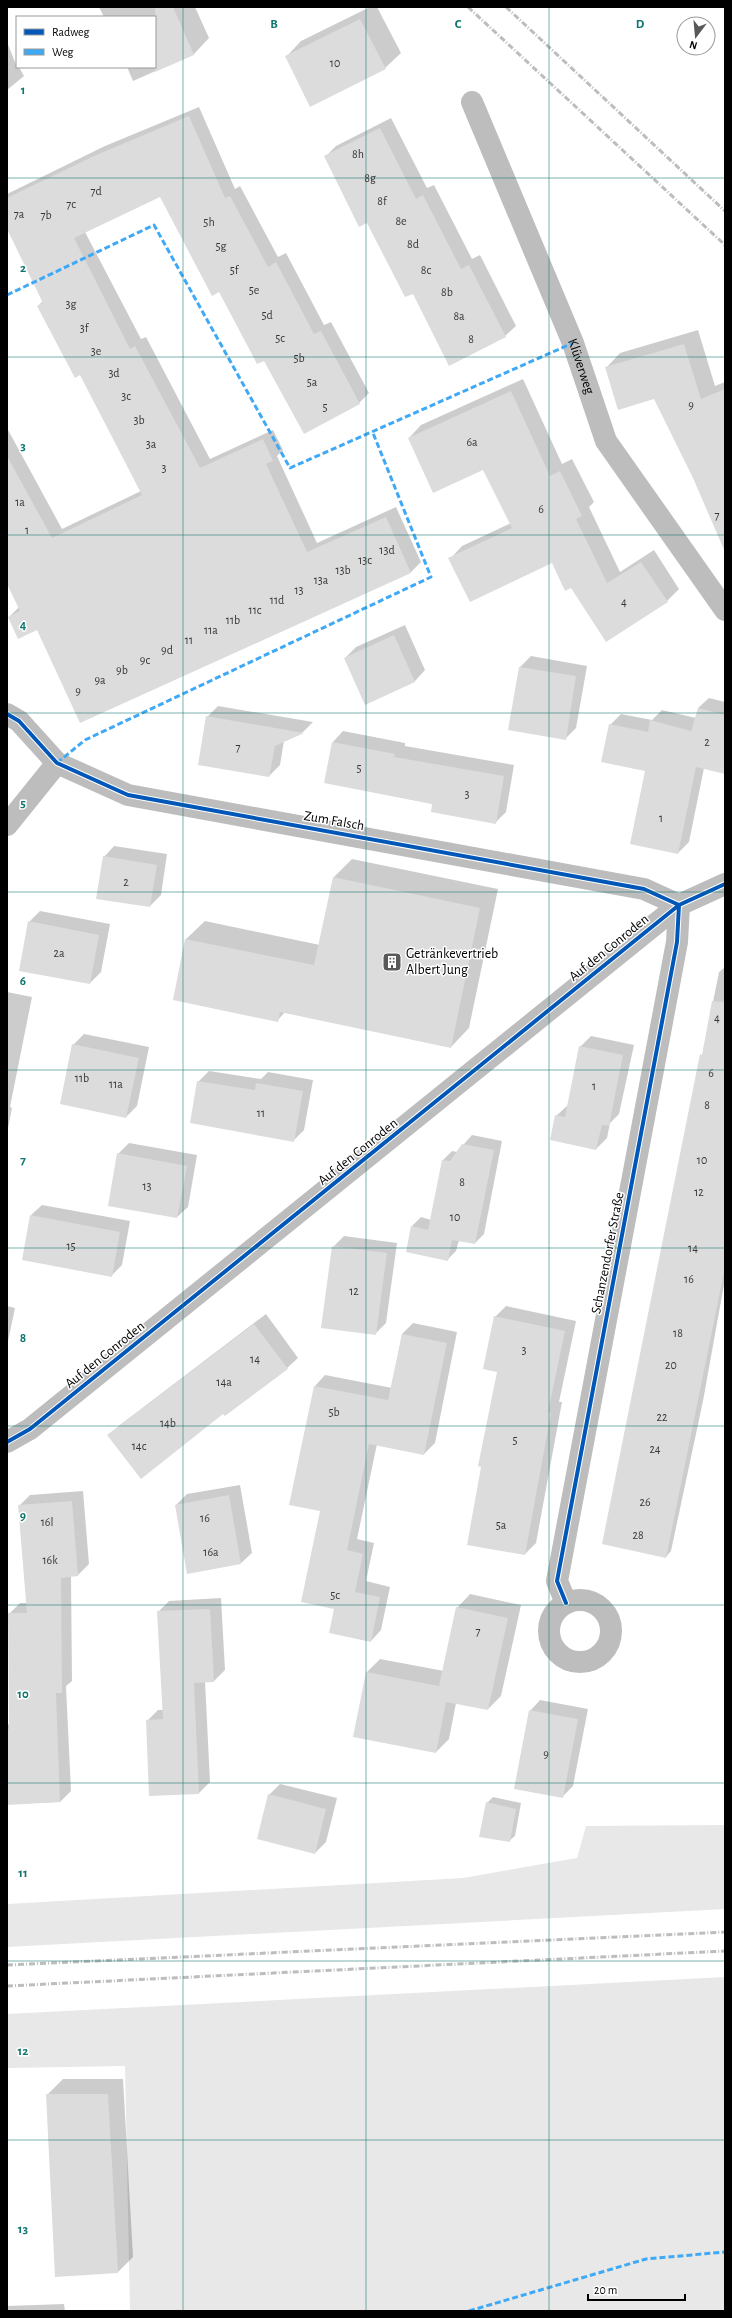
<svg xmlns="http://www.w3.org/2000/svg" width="732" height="2318" font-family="'Alegreya Sans',sans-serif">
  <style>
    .green { fill: #e8e8e8 }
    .shadow { fill: #0003 }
    .building { fill: #dcdcdc }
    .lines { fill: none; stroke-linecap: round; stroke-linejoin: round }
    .minor { stroke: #bdbdbd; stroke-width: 22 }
    .rail { stroke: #bdbdbd; stroke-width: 3; stroke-dasharray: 6 2 1 2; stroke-linecap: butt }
    .quiet { stroke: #3fa9f5; stroke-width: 3; stroke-dasharray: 6 3; stroke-linecap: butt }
    .cycleway-casing { stroke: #fff; stroke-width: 6 }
    .cycleway { stroke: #0057b8; stroke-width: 4 }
    .grid { fill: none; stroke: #0f766e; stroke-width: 1; stroke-opacity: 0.55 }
    .labels { text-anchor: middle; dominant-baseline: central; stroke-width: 3; stroke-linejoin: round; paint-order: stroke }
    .number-label { font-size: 12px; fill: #373737 }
    .street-label { font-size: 14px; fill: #000; stroke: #fff }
    .poi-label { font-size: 14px; fill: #000; stroke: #fff; text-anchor: start }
    .grid-label { font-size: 13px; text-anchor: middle; font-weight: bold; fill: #0f766e; stroke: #fff; stroke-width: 3; stroke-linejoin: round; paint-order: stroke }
  </style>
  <rect width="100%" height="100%" fill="#fff"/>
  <path class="green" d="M725,1825v84l-718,38v-43l456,-26 114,-20 9,-32z
    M725,1977v334h-595l-5,-245 -118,2v-54z"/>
  <path class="shadow" d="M99,7h96l14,31 -15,16 -61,27 -6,-14h28v-50h-51z
    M370,7h7l24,46 -16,15 -99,-11 15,-16z
    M7,42l10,25h2l5,9 -17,14z
    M199,107l36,82 5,-3 38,71 8,-4 38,72 7,-3 38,71 -10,10 -94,-44 -105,-163 -75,36 56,107 5,-2 64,122 63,-29 10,20 -6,6 40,87 79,-36 25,55 -10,10 -331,150 -42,-93 -29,-12 10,-10 -12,-26v-153l55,101 79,-38 -61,-117 -42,-68 5,-5 -36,-74v-33l98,-48z
    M391,118l36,70 7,-3 38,74 8,-4 36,71 -11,10 -92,-43 -88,-136 11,-11z
    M698,330l17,56 10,-4v155l-70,-139 -49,-30 14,-15z
    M523,379l39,85 10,-5 22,43 -5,5 31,65 34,-22 25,39 -12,12 -96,-14 -19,-25 -102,-3 12,-13 49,-23 -28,-54 -74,-31 12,-13z
    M405,625l20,45 -10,11 -49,22 -21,-45 11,-11z
    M531,656l56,10 -11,62 -11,11 -45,-72z
    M709,698l16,4v71l-21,-5 -15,74 -11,11 -32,-82 -36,-46 11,-11 31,6 10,-10 34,8 2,-10z
    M218,706l95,16 -10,10 -19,9 -4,24 -11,11 -62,-59z
    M343,731l62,12v3l109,19 -8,47 -11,11 -62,-19 -108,-22 8,-40z
    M114,846l53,8 -6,41 -11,11 -46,-49z
    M352,859l146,30 -29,139 -18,19 -166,-35 -8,9 -103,-22 12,-60 19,-18 115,24 14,-68z
    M40,911l70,13 -9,48 -11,11 -61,-61z
    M725,967v312l-22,122 -32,150 -5,6 -62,-13 115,-572z
    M7,992l25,5 -22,110 2,1 -5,25z
    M84,1034l65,13 -12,59 -11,11 -53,-72z
    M591,1036l43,9 -15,69 -9,9 -3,15 -11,11 -40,-33 12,-11 12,-58z
    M209,1071l52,8 7,-7 45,8 -9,50 -11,11 -95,-59z
    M472,1135l30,6 -18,93 -9,9 -16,-3 -3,11 -9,9 -35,-34 9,-9 10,3 12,-60 9,-9 5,1z
    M129,1143l68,12 -9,52 -11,10 -59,-63z
    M42,1205l88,16 -8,44 -11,11 -80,-61z
    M344,1236l53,7 -11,80 -11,11 -42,-87z
    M7,1306l8,2 -8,38z
    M506,1306l70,15 -17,81h3l-26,141 -11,11 -27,-183 -3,-54z
    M266,1314l32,44 -11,10 -64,44 -114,24 11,-11z
    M413,1323l44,9 -22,111 -11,11 -47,-10 -20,95 17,4 -8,38 24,6 -9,43 -10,11 -35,-33 -15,-98 -6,-124 10,-11 67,13 10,-54z
    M240,1485l12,68 -11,10 -65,-58 11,-11z
    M83,1491l6,73 -11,11 -7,1 1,105 -6,5 5,105 -11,11 -53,2v-78l3,-3 -1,-109 11,-11h7l-8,-97 11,-11z
    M470,1594l51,11 -20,91 -13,13 -32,-6 -7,36 -13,13 -82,-16 13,-64 13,-13 64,12 13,-63z
    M221,1598l4,72 -11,11h-9l5,101 -11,11 -52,-72 11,-11h6l-6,-98 11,-11z
    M540,1700l48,9 -15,77 -11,11 -32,-86z
    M280,1784l57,14 -11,44 -11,11 -46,-58z
    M493,1797l28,6 -6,33 -6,5 -22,-38z
    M63,2079h60l10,178 -15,15 -70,-178z
    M64,2304l1,7h-58v-5z"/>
  <path class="building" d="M155,7h18l21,48 -39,17z
    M360,19l26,50 -76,38 -25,-51z
    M189,116l36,82 5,-2 38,71 8,-5 38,72 7,-3 39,73 -56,30 -40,-73 -7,3 -38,-72 -7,4 -52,-99 -86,41 56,111 5,-3 65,122 63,-29 10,22 -7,3 41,88 79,-35 25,56 -331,150 -43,-93 -19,9 -10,-22 12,-6 -13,-27v-128l45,82 90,-43 -62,-120 -5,3 -38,-72 6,-3 -36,-74v-31l87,-42z
    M380,128l36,71 7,-4 38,74 8,-4 37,72 -57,29 -36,-72 -8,3 -38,-74 -8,4 -35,-71z
    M684,344l17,55 24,-10v163l-32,-74 -39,-79 -36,11 -13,-43z
    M511,391l39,85 10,-5 22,45 -6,3 31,64 34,-21 27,40 -62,40 -35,-54 -6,3 -13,-28 -82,39 -22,-44 64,-30 -29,-58 -50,23 -25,-55z
    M394,635l21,47 -50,23 -21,-47z
    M519,667l57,9 -10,64 -58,-10z
    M698,708l27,7v59l-29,-7 -18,87 -48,-10 15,-73 -44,-9 8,-38 39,8 2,-12 41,11z
    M206,716l98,17 -29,13 -6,31 -71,-12z
    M332,742l63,12 -1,3 110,19 -8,48 -65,-12 1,-8 -108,-21z
    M103,856l54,9 -7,42 -54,-8z
    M333,877l147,31 -29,140 -171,-36 -2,10 -105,-22 12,-61 129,26z
    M28,921l71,14 -9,49 -71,-13z
    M712,1001l13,1v265l-59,291 -64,-14 98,-490 2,1z
    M72,1044l67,14 -13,60 -66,-14z
    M579,1046l44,9 -14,71 -7,-1 -6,25 -46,-10 5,-25 10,2z
    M197,1081l58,9 1,-7 47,8 -9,51 -104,-19z
    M462,1144l32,6 -19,94 -23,-4 -4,21 -42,-9 5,-26 17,4 14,-70 8,1z
    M117,1153l70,13 -10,52 -69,-12z
    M30,1215l90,17 -8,45 -90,-17z
    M332,1246l55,7 -11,82 -55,-7z
    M494,1316l71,15 -17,81 3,1 -26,142 -58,-10 14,-78 -3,-1 19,-94 -14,-3z
    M254,1324l34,45 -63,47 -2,-2 -82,65 -34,-44z
    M402,1334l45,9 -23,112 -55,-11 -22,106 16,4 -8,38 25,5 -9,45 -42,-9 5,-24 -33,-7 19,-91 -31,-6 25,-119 74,14z
    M229,1495l12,69 -54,10 -12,-69z
    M72,1501l6,75 -17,2 1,115h-6l4,109 -53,3v-76h2l-1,-116h19l-9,-108z
    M456,1607l52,11 -20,92 -42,-8 -10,51 -83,-16 13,-65 73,14z
    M210,1609l4,73 -20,1 5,111 -50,2 -3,-76 17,-1 -6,-108z
    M529,1710l49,9 -15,79 -49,-9z
    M268,1794l58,15 -11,45 -58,-15z
    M486,1802l30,7 -6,33 -31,-5z
    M46,2094h62l10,179 -63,4z"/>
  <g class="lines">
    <g class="minor">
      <path id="s1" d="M472,102l101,241 33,98 119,169"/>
      <path d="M7,714l12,7 38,42 71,32 516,94 35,16"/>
      <path d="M7,825l50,-62"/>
      <path d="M7,1442l23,-13 649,-524 46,-21"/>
      <circle cx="580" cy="1631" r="31"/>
      <path d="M566,1603l-9,-22 120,-639 2,-37"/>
    </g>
    <path class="rail" d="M468,7l257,238
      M506,7l219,204
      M7,1965l718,-33
      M7,1986l718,-35"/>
    <path class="quiet" d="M7,295l147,-70 136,243 283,-125
      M57,763l28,-23 346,-163 -58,-144
      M469,2311l177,-52 79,-7"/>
    <g class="cycleway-casing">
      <path id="cycleway" d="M7,714l12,7 38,42 71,32 516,94 35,16
        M7,1442l23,-13 649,-524 46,-21
        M566,1603l-9,-22 120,-639 2,-37"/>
    </g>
    <use href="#cycleway" class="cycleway"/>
  </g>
  <path class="grid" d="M183,7v2304M366,7v2304M549,7v2304M7,178h718M7,357h718M7,535h718M7,713h718M7,892h718M7,1070h718M7,1248h718M7,1426h718M7,1605h718M7,1783h718M7,1961h718M7,2140h718"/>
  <defs>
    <g id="building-square" transform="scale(1)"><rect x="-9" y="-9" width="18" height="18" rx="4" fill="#595959" stroke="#fff"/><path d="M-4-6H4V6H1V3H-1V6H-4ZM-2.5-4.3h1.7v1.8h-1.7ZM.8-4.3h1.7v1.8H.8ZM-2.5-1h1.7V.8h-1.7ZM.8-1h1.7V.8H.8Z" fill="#fff"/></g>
  </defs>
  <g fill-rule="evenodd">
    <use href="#building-square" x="392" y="962"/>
  </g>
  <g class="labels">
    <g class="number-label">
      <text x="335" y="63">10</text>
      <text x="358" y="154">8h</text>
      <text x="370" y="178">8g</text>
      <text x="96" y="191">7d</text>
      <text x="382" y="201">8f</text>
      <text x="71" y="204">7c</text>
      <text x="19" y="214">7a</text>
      <text x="46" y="215">7b</text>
      <text x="401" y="221">8e</text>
      <text x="209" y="222">5h</text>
      <text x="413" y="244">8d</text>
      <text x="221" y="246">5g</text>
      <text x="234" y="270">5f</text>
      <text x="426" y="270">8c</text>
      <text x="254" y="290">5e</text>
      <text x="447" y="292">8b</text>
      <text x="71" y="304">3g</text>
      <text x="267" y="315">5d</text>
      <text x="459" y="316">8a</text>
      <text x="84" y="328">3f</text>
      <text x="280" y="338">5c</text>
      <text x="471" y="339">8</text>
      <text x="96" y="351">3e</text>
      <text x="299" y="358">5b</text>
      <text x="114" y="373">3d</text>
      <text x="312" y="382">5a</text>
      <text x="126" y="396">3c</text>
      <text x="691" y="405">9</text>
      <text x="325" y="407">5</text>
      <text x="139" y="420">3b</text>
      <text x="472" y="442">6a</text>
      <text x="151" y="444">3a</text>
      <text x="164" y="468">3</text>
      <text x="20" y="502">1a</text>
      <text x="541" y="509">6</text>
      <text x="717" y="515">7</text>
      <text x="27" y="530">1</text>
      <text x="387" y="550">13d</text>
      <text x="365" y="560">13c</text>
      <text x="343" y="570">13b</text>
      <text x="321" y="580">13a</text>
      <text x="299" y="590">13</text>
      <text x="277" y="600">11d</text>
      <text x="624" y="602">4</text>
      <text x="255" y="610">11c</text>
      <text x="233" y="620">11b</text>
      <text x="211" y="630">11a</text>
      <text x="189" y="640">11</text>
      <text x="167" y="650">9d</text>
      <text x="145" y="660">9c</text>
      <text x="122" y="670">9b</text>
      <text x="100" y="680">9a</text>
      <text x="78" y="691">9</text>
      <text x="707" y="742">2</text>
      <text x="238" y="747">7</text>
      <text x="359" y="768">5</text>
      <text x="467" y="794">3</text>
      <text x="661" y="818">1</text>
      <text x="126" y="882">2</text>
      <text x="59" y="953">2a</text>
      <text x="717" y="1018">4</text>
      <text x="711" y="1073">6</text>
      <text x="82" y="1078">11b</text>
      <text x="116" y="1084">11a</text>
      <text x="594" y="1086">1</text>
      <text x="707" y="1105">8</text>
      <text x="261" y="1113">11</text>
      <text x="702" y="1160">10</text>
      <text x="462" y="1182">8</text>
      <text x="147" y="1186">13</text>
      <text x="699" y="1192">12</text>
      <text x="455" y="1217">10</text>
      <text x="71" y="1246">15</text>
      <text x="693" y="1248">14</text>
      <text x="689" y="1279">16</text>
      <text x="354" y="1291">12</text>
      <text x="678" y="1333">18</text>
      <text x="524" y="1350">3</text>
      <text x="255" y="1359">14</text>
      <text x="671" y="1365">20</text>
      <text x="224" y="1382">14a</text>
      <text x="334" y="1412">5b</text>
      <text x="662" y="1417">22</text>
      <text x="168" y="1423">14b</text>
      <text x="515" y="1440">5</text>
      <text x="139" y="1446">14c</text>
      <text x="655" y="1449">24</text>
      <text x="645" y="1502">26</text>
      <text x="205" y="1518">16</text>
      <text x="47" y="1522">16l</text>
      <text x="501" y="1525">5a</text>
      <text x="638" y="1535">28</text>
      <text x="211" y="1552">16a</text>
      <text x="50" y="1560">16k</text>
      <text x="335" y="1595">5c</text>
      <text x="478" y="1631">7</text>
      <text x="546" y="1754">9</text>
    </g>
    <g class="street-label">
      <text stroke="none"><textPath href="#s1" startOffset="286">Klüverweg</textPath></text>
      <text transform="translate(334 821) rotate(10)">Zum Falsch</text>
      <text transform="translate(609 948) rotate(-39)">Auf den Conroden</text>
      <text transform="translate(358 1152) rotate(-39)">Auf den Conroden</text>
      <text transform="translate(608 1253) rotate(-79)">Schanzendorfer Straße</text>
      <text transform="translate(105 1355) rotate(-39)">Auf den Conroden</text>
    </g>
    <g class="poi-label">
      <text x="406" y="954">Getränkevertrieb<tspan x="406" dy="16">Albert Jung</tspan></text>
    </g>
  </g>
  <g class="grid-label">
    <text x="274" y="28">B</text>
    <text x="458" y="28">C</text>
    <text x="640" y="28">D</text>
    <text x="23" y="94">1</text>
    <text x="23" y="272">2</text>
    <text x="23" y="450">3</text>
    <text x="23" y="629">4</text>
    <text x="23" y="807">5</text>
    <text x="23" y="985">6</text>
    <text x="23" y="1164">7</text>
    <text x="23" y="1342">8</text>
    <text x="23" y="1520">9</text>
    <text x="23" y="1698">10</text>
    <text x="23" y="1877">11</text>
    <text x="23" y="2055">12</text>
    <text x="23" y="2233">13</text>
  </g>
  <rect width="732" height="2318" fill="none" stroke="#000000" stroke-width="16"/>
  <rect x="16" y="16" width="140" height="52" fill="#ffffff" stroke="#999999"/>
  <rect x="24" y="29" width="20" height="6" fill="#0057b8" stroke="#999999"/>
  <text x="52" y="36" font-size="12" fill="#000000">Radweg</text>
  <rect x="24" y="49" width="20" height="6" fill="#3fa9f5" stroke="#999999"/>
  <text x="52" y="56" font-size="12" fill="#000000">Weg</text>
  <g transform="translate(696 36) rotate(196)"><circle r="19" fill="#ffffff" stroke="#999999"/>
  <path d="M0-3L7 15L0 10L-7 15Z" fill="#595959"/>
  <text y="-6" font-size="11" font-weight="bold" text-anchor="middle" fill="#000000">N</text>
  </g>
  <path d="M588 2294v6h97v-6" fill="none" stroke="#000000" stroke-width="2"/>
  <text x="594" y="2294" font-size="12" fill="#000000" stroke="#ffffff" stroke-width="3" paint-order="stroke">20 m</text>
</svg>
